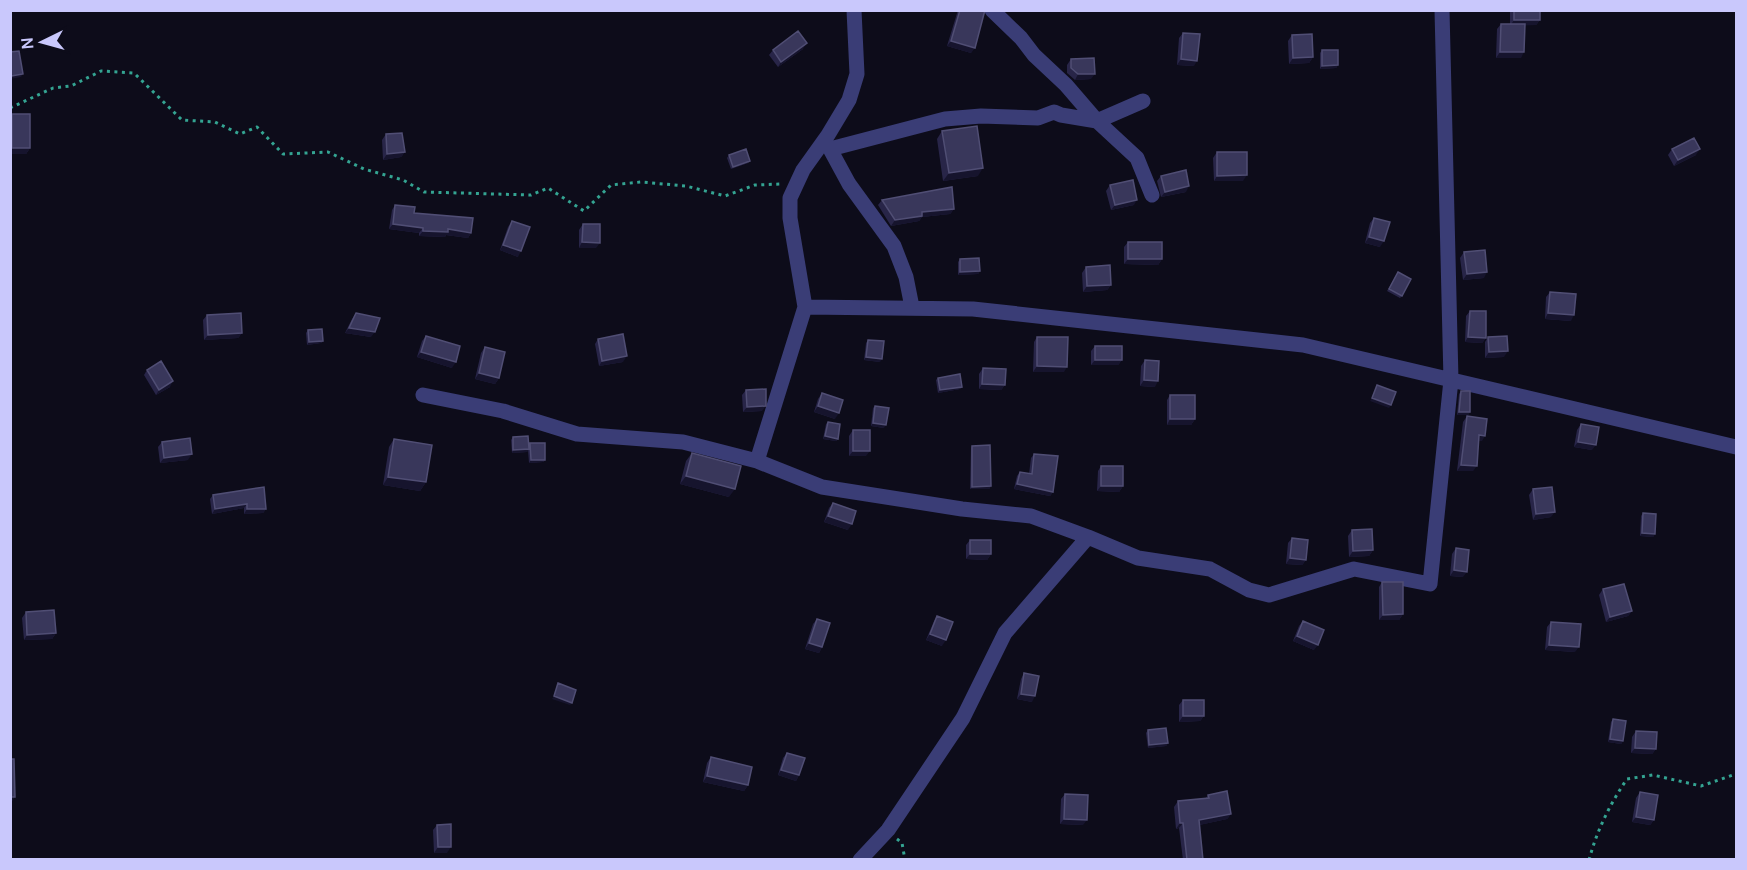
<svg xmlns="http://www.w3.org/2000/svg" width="1747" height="870" font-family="Manrope,sans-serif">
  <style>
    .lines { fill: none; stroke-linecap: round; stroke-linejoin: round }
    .path { stroke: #34a492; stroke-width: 3; stroke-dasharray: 3 4.5; stroke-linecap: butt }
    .minor { stroke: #3a3d76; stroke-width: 15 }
    .wall { fill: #282548 }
    .shaded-wall { fill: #16142d }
    .building { fill: #39375b; stroke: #504e74; stroke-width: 1.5 }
  </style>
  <rect width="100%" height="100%" fill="#0d0c1a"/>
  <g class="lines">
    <path class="path" d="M10,108l43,-20 18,-2 30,-15 33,2 48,47 33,2 25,12 17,-7 26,27 45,-2 36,17 39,11 21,12 107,3 17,-7 36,23 27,-26 30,-3 45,4 39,10 30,-11 25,-1
      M897,839l5,4 3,17
      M1589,860c8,-30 21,-56 38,-81l26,-4 48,11 35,-12"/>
    <path class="minor" d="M992,10l29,28 13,17 32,30 31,36 40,37 15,37
      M824,141l6,8 115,-30 36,-3 57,2 16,-6 7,3 36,6 46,-20
      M830,149l19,35 45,62 12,31 6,30
      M805,307l168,2 330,36 433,102
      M423,395l80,16 74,23 106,8 74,19 65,26 140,22 69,7 57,21 50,21 72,11 39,21 20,5 85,-26 76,15 21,-204 -9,-370
      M757,461l48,-154 -15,-89v-20l13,-28 25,-35 21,-35 8,-26 -3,-64
      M860,860l28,-30 75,-112 42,-85 83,-96"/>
  </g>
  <path class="wall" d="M958,10h27l-14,43 -24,-7z
    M1510,10h30v10l-4,5h-11l-4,33h-25l1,-29 4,-5h9z
    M1183,33l11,33 -17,-1 2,-27z
    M1292,35l21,22 -4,6 -20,1 -1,-23z
    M803,49l-25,18 -9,-12 4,-5z
    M1322,50l16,15 -2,3 -16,1v-16z
    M1071,59l20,20 -16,1 -8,-7v-8z
    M12,114l18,34 -4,6h-16v-38z
    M942,131l36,45 -35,5 -6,-42z
    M386,134l19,18 -4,5 -18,3 -1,-20z
    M1672,149l24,6 -22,11 -6,-11z
    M1217,152l26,29h-29l-1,-23z
    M729,155l21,6 -2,2 -17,6 -4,-11z
    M1161,176l25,16 -25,5 -4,-16z
    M1110,185l24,20 -23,5 -5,-19z
    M882,200l72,9 -4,5 -28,3 -3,4 -28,5 -13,-21z
    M395,205l19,8 57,20 -3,5 -22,-3 -1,2 -26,-1v-3l-30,-4 3,-19z
    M1374,218l6,29 -15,-4 5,-20z
    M512,221l6,36 -18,-7 8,-23z
    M583,224l13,24h-17v-18z
    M1128,242l34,17 -4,6 -34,-1v-17z
    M1464,252l20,26 -21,2 -3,-22z
    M960,259l20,12 -2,3 -20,1v-13z
    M1086,267l25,18 -4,5 -24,2 -1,-19z
    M1398,272l4,24 -2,2 -13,-7z
    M1550,292l21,29 -26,-2 1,-22z
    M1470,311l16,27 -4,5 -17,-1 1,-26z
    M356,313l15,24 -26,-4 7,-14z
    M207,315l35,18 -4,5 -34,2 -1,-20z
    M308,330l15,11 -2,2 -14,2 -1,-12z
    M426,336l26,32 -35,-11 5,-16z
    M1037,337l27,35h-31l1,-30z
    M1488,337l16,20 -19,1v-16z
    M598,339l25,23 -24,4 -4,-22z
    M868,340l12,22 -16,-2 2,-17z
    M1095,346l27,14 -4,5h-27v-14z
    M485,347l14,31 -4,6 -20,-5 6,-26z
    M1145,360l10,27 -15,-1 1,-20z
    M983,368l22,17 -4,5 -22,-1v-15z
    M147,370l23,17 -14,8 -12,-20z
    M938,378l24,9 -2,2 -22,4 -2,-13z
    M746,390l16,21 -19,1 -1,-17z
    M1461,391l9,21 -2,3h-11l2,-21z
    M822,393l13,26 -21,-7 4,-13z
    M1170,395l25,24 -4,6h-24v-25z
    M875,406l9,22 -13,-2 2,-18z
    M1467,416l15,25h-3l-6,30h-16l6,-49z
    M828,422l10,17 -2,2 -13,-2 3,-15z
    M1581,424l11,26 -18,-3 3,-17z
    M853,430l13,26h-17v-20z
    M513,437l16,8 1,-2 15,17 -2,2 -14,1 -1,-13 -1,2 -15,1 -1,-13z
    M394,439l32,43 -6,9 -37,-6 6,-38z
    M162,442l26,18 -28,3 -2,-16z
    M972,446l19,40 -2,3h-19l1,-41z
    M692,453l37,44 -49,-13 6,-23z
    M1034,454l19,38 -3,4 -36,-7 3,-13 3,-4 9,2 2,-16z
    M1101,466l22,20 -4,6 -22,-1 1,-20z
    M1533,489l18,28 -18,3 -4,-25z
    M213,495l53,14 -3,4 -19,1v-6l-32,6 -2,-15z
    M833,503l15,27 -24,-8 5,-14z
    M1643,513l12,21 -2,3 -13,-1 1,-20z
    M1352,530l21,20 -4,6 -20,1 -1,-21z
    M1292,538l14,22 -4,5 -16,-1 2,-21z
    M970,540l21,14 -4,6 -21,-1v-14z
    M1456,548l7,29 -13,-1 2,-22z
    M1382,582l21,32 -4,6h-20v-33z
    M1603,589l29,22 -4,5 -22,6 -7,-27z
    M26,612l30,21 -4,6 -28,1 -2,-22z
    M937,616l5,30 -16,-6 8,-19z
    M817,619l5,28 -3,6 -14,-4 8,-25z
    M1303,621l11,29 -21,-9 6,-15z
    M1551,622l24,30 -30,-2 2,-23z
    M1024,673l8,29 -15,-3 4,-20z
    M1183,700l21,16 -4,5 -21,1v-17z
    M1613,719l10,22 -2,3 -13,-2 3,-20z
    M1148,730l20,13 -2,3 -18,2 -2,-15z
    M1636,731l20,18 -4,5 -21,-1 1,-16z
    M787,753l12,22 -3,6 -18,-6 5,-17z
    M711,757l37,28 -4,6 -41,-9 4,-19z
    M1640,792l14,28 -4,5 -18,-3 4,-24z
    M1065,794l18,31 -23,-1 1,-25z
    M1208,795l23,19 -4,5 -28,6 4,35h-20l-4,-32 -3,1 -2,-22 4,-6 28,-3z
    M437,825l10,28h-13l-1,-23z"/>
  <path class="shaded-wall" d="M1514,20h26l-4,5 -26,1z
    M951,41l24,7 -4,5 -24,-7z
    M807,43l-4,6 -25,18 3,-5z
    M1500,52h24l-3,6h-25z
    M1313,57l-4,6 -20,1 4,-6z
    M1181,59l16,2 -3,5 -17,-1z
    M1338,65l-2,3 -16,1 2,-3z
    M23,74l-2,3 -11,2 1,-3z
    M1078,74h17l-4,5 -16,1z
    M12,148h18l-4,6h-16v-3z
    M1700,149l-4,6 -22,11 4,-6z
    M405,152l-4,5 -18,3 4,-6z
    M750,161l-2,2 -17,6 2,-2z
    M983,168l-5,8 -35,5 6,-8z
    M1247,175l-4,6h-29l3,-5z
    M1189,186l-3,6 -25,5 4,-5z
    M1137,200l-3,5 -23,5 4,-5z
    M954,209l-4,5 -28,3 -3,4 -28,5 4,-6 27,-8z
    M393,224l30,4 -4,5 -30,-4z
    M448,229l23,4 -3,5 -22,-3 -1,2 -26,-1 4,-5z
    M1369,237l15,4 -4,6 -15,-4z
    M582,242l18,1 -4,5h-17z
    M503,245l18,6 -3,6 -18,-7z
    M1128,259h34l-4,6 -34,-1z
    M980,271l-2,3 -20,1 2,-3z
    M1487,272l-3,6 -21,2 4,-6z
    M1111,285l-4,5 -24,2 4,-6z
    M1548,313l26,2 -3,6 -26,-2z
    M349,328l26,4 -4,5 -26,-4z
    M242,333l-4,5 -34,2 4,-5z
    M1468,337l18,1 -4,5 -17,-1z
    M323,341l-2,2 -14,2 2,-3z
    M1508,351l-4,6 -19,1 4,-6z
    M421,352l35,10 -4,6 -35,-11z
    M627,356l-4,6 -24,4 3,-5z
    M866,357l16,2 -2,3 -16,-2z
    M1095,360h27l-4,5h-27z
    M1037,366l30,1 -3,5h-31z
    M479,373l20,5 -4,6 -20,-5z
    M1144,380l14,1 -3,6 -15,-1z
    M173,381l-3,6 -14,8 3,-5z
    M982,384l23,1 -4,5 -22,-1z
    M962,387l-2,2 -22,4 2,-3z
    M1372,398l19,7 -2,3 -19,-7z
    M766,406l-4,5 -19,1 4,-5z
    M818,406l21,7 -4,6 -21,-7z
    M1459,412h11l-2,3h-11z
    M1170,419h25l-4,6h-24z
    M873,423l13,2 -2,3 -13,-2z
    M1479,435l6,1 -3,5h-7z
    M825,436l13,3 -2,2 -13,-2z
    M1578,442l18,3 -4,5 -18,-3z
    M529,449l-2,3 -15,1 1,-3z
    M853,451h17l-4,5h-17z
    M192,454l-4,6 -28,3 4,-5z
    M531,460h14l-2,2 -14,1z
    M1461,465l16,1 -4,5h-16z
    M686,476l49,13 -6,8 -49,-13z
    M388,477l38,5 -6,9 -37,-6z
    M1017,484l36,8 -3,4 -36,-7z
    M991,486l-2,3h-19l2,-2z
    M1101,486h22l-4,6 -22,-1z
    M247,504l-3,4 -32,6 3,-5z
    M247,509h19l-3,4 -19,1z
    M1555,512l-4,5 -18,3 3,-6z
    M828,516l24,8 -4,6 -24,-8z
    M1642,533l13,1 -2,3 -13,-1z
    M1373,550l-4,6 -20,1 4,-6z
    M970,554h21l-4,6 -21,-1z
    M1290,558l16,2 -4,5 -16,-1z
    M1454,570l13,2 -4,5 -13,-1z
    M1632,611l-4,5 -22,6 4,-5z
    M1403,614l-4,6h-20l4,-5z
    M56,633l-4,6 -28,1 3,-5z
    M930,634l16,6 -4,6 -16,-6z
    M1297,636l21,9 -4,5 -21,-9z
    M809,643l13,4 -3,6 -14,-4z
    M1549,645l30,2 -4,5 -30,-2z
    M1021,694l14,2 -3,6 -15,-3z
    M554,696l18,7 -2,2 -18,-6z
    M1183,716h21l-4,5 -21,1z
    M1610,739l13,2 -2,3 -13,-2z
    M1168,743l-2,3 -18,2 1,-3z
    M1635,748l21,1 -4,5 -21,-1z
    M781,770l18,5 -3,6 -18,-6z
    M707,776l41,9 -4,6 -41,-9z
    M10,797h5l-4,6h-1z
    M1231,814l-4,5 -32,7 4,-6z
    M1636,817l18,3 -4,5 -18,-3z
    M1064,819l23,1 -4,5 -23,-1z
    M1180,823h3l-4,5 -3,1z
    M438,847h13l-4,6h-13z"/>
  <path class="building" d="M960,10h25l-10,38 -24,-7z
    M1514,10h26v10h-26z
    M1501,24h24l-1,28h-24z
    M798,31l9,12 -26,19 -8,-12z
    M1183,33l17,1 -3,27 -16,-2z
    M1312,34l1,23 -20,1 -1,-23z
    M1322,50h16v15l-16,1z
    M19,51l4,23 -12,2 -1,-24z
    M1094,58l1,16h-17l-7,-6v-9z
    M12,114h18v34h-18z
    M977,126l6,42 -34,5 -7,-42z
    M402,133l3,19 -18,2 -1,-20z
    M1694,138l6,11 -22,11 -6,-11z
    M746,149l4,12 -17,6 -4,-12z
    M1217,152h30v23l-30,1z
    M1186,170l3,16 -24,6 -4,-16z
    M1133,180l4,20 -22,5 -5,-20z
    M952,187l2,22 -32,3v4l-27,4 -13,-20z
    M395,205l20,2 -1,6 59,5 -2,15 -23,-4v3l-25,-1v-3l-30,-4z
    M1374,218l16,4 -6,19 -15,-4z
    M512,221l18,6 -9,24 -18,-6z
    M583,224h17v19l-18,-1z
    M1128,242h34v17h-34z
    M1485,250l2,22 -20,2 -3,-22z
    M979,258l1,13 -20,1v-13z
    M1110,265l1,20 -24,1 -1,-19z
    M1398,272l13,7 -9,17 -13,-7z
    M1550,292l26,2 -2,21 -26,-2z
    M1470,311h16v27l-18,-1z
    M241,313l1,20 -34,2 -1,-20z
    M356,313l24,5 -5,14 -26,-4z
    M322,329l1,12 -14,1 -1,-12z
    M623,334l4,22 -25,5 -4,-22z
    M426,336l34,10 -4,16 -35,-10z
    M1507,336l1,15 -19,1 -1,-15z
    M1037,337h31l-1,30 -30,-1z
    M868,340l16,1 -2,18 -16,-2z
    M1095,346h27v14h-27z
    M485,347l20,5 -6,26 -20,-5z
    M1145,360l14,1 -1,20 -14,-1z
    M161,361l12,20 -14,9 -12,-20z
    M983,368l23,1 -1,16 -23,-1z
    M960,374l2,13 -22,3 -2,-12z
    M1377,385l19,7 -5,13 -19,-7z
    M766,389v17l-19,1 -1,-17z
    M1461,391h9v21h-11z
    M822,393l21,7 -4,13 -21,-7z
    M1170,395h25v24h-25z
    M875,406l14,2 -3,17 -13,-2z
    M1467,416l20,3 -2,17 -6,-1 -2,31 -16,-1z
    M828,422l12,2 -2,15 -13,-3z
    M1581,424l18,3 -3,18 -18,-3z
    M853,430h17v21h-17z
    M528,436l1,13 -16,1v-13z
    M190,438l2,16 -28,4 -2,-16z
    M394,439l38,6 -6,37 -38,-5z
    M530,443h15v17h-14z
    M990,445l1,41 -19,1v-41z
    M692,453l49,13 -6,23 -49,-13z
    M1034,454l24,2 -5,36 -36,-8 3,-12 12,2z
    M1101,466h22v20h-22z
    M264,487l2,22h-19v-5l-32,5 -2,-14z
    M1552,487l3,25 -19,2 -3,-25z
    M833,503l23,8 -4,13 -24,-8z
    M1643,513l13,1 -1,20 -13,-1z
    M1372,529l1,21 -20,1 -1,-21z
    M1292,538l16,2 -2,20 -16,-2z
    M970,540h21v14h-21z
    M1456,548l13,2 -2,22 -13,-2z
    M1382,582h21v32l-20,1z
    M1624,584l8,27 -22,6 -7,-28z
    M54,610l2,23 -29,2 -1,-23z
    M937,616l16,6 -7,18 -16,-6z
    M817,619l13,4 -8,24 -13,-4z
    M1303,621l21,9 -6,15 -21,-9z
    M1551,622l30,2 -2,23 -30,-2z
    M1024,673l15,3 -4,20 -14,-2z
    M558,683l18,7 -4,13 -18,-7z
    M1183,700h21v16h-21z
    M1613,719l13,2 -3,20 -13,-2z
    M1166,728l2,15 -19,2 -1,-15z
    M1636,731l21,1 -1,17 -21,-1z
    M787,753l18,5 -6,17 -18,-5z
    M711,757l41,10 -4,18 -41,-9z
    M10,759h4l1,38h-5z
    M1227,791l4,23 -32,6 4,40h-16l-4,-37h-3l-2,-22 31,-3 -1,-3z
    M1640,792l18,3 -4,25 -18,-3z
    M1065,794l23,1 -1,25 -23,-1z
    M451,824v23h-13l-1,-22z"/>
  <rect width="1747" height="870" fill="none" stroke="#c9c8fc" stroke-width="24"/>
  <g transform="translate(42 42) rotate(265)" stroke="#0d0c1a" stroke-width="4.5" paint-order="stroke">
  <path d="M0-4.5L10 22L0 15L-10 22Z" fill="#c9c8fc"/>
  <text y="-9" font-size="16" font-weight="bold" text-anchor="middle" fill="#c9c8fc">N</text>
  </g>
</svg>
